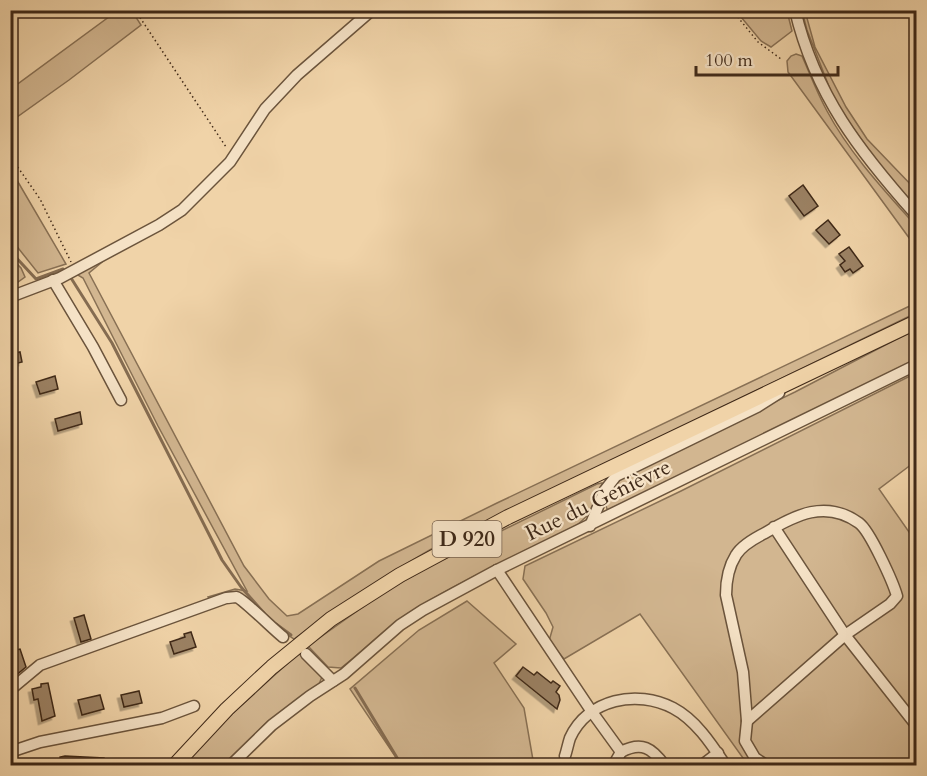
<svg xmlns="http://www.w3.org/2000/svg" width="927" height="776" font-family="Cardo,serif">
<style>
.green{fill:#d2b690;stroke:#887054;stroke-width:1.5}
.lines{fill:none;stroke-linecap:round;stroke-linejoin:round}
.stream{stroke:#856c51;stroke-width:3}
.building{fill:#9b8163;stroke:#3f2918;stroke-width:1.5;filter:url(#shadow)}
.minor-casing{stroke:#6b543c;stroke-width:13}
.major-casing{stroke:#3f2918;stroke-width:16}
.path{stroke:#3f2918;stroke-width:1.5;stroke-dasharray:1.5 3;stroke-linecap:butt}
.minor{stroke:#f5e2c6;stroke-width:10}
.major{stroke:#f0d3a8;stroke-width:14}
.labels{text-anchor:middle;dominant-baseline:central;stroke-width:4.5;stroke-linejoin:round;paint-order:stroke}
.shield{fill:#f5e2c6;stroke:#76604c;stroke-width:1.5}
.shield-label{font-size:21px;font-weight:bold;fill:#3f2918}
.street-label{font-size:22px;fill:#3f2918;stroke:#f5e2c6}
</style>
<defs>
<filter id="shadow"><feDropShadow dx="-3.5" dy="3.5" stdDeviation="0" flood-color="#0004"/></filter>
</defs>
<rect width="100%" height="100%" fill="#f0d3a8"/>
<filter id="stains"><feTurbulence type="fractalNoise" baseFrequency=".00333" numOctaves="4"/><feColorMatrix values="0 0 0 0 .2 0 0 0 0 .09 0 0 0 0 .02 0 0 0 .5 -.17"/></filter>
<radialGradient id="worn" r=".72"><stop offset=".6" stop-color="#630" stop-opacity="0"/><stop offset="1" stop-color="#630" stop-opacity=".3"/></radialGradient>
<g class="green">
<path d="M117,11h15l9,14 -72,55 -52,37 -6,1v-29z"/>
<path d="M736,11h51l5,20 -21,16 -10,-6z"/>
<path d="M802,11h3l10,36 31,60 21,32 49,51v18l-37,-43 -44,-63 -28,-72z"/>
<path d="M796,54l6,2c8,18 15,37 25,55 23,43 57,79 89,115v25l-2,-1 1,-4 -127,-174 -1,-11 4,-5z"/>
<path d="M11,170l55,94 -28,9 -27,-34z"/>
<path d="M10,257l11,11 4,9 -14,10z"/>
<path d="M107,258l-18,15 155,293 25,33 18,17 11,-2 81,-53 118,-58 419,-200v10l-472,229c-53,29 -101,62 -150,97l-24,-16 -27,-28 -5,-2 -28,7 -2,-3 27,-8 12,2 -89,-165 -75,-148 -5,-3 -6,1z"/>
<path d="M916,329v31l-304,151 -5,-2c-6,-14 5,-22 13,-32l175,-85z"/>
<path d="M916,373v88l-37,28 37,53v223h-168l-108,-151 -76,45 -15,-18 4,-14 -7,-14 -23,-34 2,-13 156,-75z"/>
<path d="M602,483v4l-14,28 -14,13c-54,27 -114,52 -165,85 -25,16 -44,37 -68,55l-13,-1 -20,-21 76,-54 50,-28 163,-80z"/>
<path d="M467,601l49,43 -22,19 30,45 9,52 -1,5h-131l-51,-76 69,-59z"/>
<path d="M299,653l23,24 -3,7 -55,41 -40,40 -42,1 42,-45z"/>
</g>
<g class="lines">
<g class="stream">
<path d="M10,251l26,28 27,-10"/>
<path d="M71,278l41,65 110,217 19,27 23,26"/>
<path d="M276,624l15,11"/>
<path d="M355,688l47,78"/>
</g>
</g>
<g class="building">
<path d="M803,185l15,21 -14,10 -15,-20z"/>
<path d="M828,220l12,15 -11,9 -13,-14z"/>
<path d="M849,247l14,19 -10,7 -3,-4 -5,3 -5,-7 5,-4 -6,-7z"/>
<path d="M20,352l2,10 -12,3v-11z"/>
<path d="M55,376l3,13 -18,5 -4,-12z"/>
<path d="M80,412l2,12 -24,7 -3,-12z"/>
<path d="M84,615l7,24 -10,3 -7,-24z"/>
<path d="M191,632l5,15 -22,7 -4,-12 15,-5 -1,-3z"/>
<path d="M20,649l6,18 -16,13v-29z"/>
<path d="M523,667l11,8 3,-3 14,11 2,-2 7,5 -4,6 3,3 1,5 -3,9 -41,-33z"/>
<path d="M48,683l7,33 -13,5 -4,-22 -4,1 -2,-11 9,-2v-3z"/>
<path d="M139,691l3,12 -18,4 -3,-12z"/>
<path d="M100,695l4,14 -22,6 -4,-15z"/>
<path d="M65,756l39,2v7h-43l-1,-8z"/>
</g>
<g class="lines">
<g class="minor-casing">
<g id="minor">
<path d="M795,10c20,85 65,142 121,205"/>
<path d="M53,280l40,67 28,53"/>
<path d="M10,297l50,-19 99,-53 23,-15 48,-48 35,-53 32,-34 75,-65"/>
<path d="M590,526l15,-36 11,-14 141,-69 22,-14"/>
<path d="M497,570l95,142 29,40 -8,14"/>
<path d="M306,654l27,27"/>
<path d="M10,690l30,-25 186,-67c4,0 7,-1 10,-1 6,1 38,33 47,40"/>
<path d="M747,721l98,-86 71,90"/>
<path d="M10,752l30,-10 122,-24 32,-12"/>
<path d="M621,752c21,-11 31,-4 44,14"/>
<path d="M565,756c2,-6 3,-12 5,-18 18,-39 67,-49 103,-30 23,12 39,37 53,58"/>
<path d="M230,766l42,-41 38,-29 34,-22 56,-49 23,-15 74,-40 419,-205"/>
<path d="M701,766l17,-13"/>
<path d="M767,766l-12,-8 -10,-17 2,-20 -4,-49 -17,-77c0,-13 3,-29 10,-40 6,-10 19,-17 29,-22 30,-18 61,-34 94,-10 11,8 34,59 38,73l-7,8 -45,31 -71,-108"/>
</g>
</g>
<g class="major-casing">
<path id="major" d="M174,766l53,-57 45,-42 59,-48 69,-44 108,-58 408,-195"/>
</g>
<g class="path">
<path d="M135,10l91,137"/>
<path d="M732,10l26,32 23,17"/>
<path d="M10,156l30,43 31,63"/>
</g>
<use href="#minor" class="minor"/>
<use href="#major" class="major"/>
</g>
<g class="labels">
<rect class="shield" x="432.5" y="521" width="69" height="36" rx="4.5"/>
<g class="shield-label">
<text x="467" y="539">D 920</text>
</g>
<g class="street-label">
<text transform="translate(598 500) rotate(-26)">Rue du Genièvre</text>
</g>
</g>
<rect width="927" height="776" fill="none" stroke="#f0d3a8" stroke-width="36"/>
<rect x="12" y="12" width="903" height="752" fill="none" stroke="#3f2918" stroke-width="3"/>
<rect x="18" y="18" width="891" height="740" fill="none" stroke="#3f2918" stroke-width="1.5"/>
<path d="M696 66v9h142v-9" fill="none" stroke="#3f2918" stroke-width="3"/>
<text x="705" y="66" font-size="18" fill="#3f2918" stroke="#f5e2c6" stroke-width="4.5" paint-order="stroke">100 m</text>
<rect width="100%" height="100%" filter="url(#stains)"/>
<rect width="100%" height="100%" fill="url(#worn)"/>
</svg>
